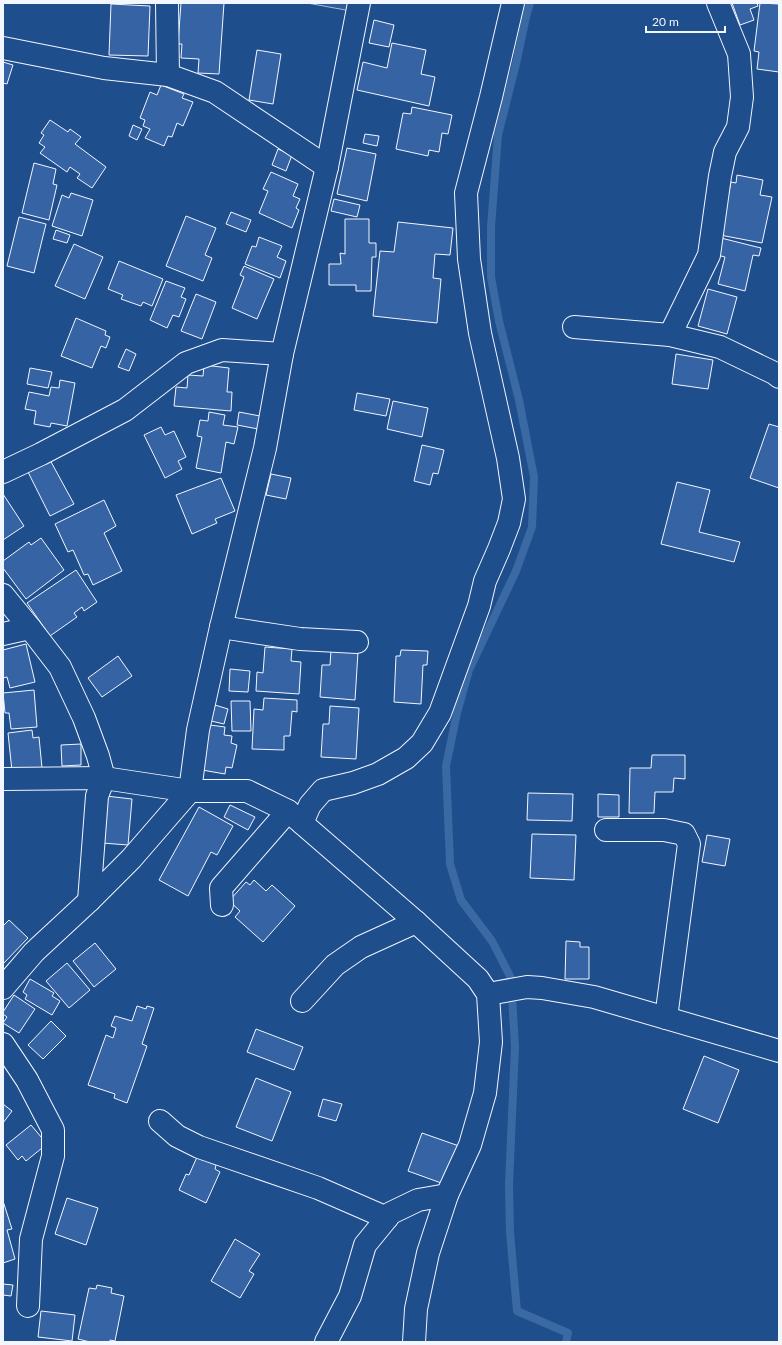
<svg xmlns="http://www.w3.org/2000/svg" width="782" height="1345" font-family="Lato,sans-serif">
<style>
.parking{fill:#305b95;stroke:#a8bbd7}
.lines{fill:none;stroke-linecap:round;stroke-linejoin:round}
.stream{stroke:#3b69a3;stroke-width:8}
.building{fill:#3563a3;stroke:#f2f6ff}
.minor-casing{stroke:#f2f6ff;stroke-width:24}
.minor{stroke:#1f4e8c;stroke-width:22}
</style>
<rect width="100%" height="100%" fill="#1f4e8c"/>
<path class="parking" d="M307,3h45l-1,8z"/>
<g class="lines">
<path class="stream" d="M530,3l-4,14 -10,47 -18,71 -7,92v50l8,44 20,79 15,77 -2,50 -16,44 -47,99 -12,43 -11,53 4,98 11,36 31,41 19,37 4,69 -6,137 1,48 7,79 51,22 -2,9"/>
</g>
<g class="building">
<path d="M181,3h43l-5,71 -21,-1 1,-14 -18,-1 1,-14h-4z"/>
<path d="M732,3h25l1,3 -8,3 4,11 -14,5z"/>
<path d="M760,3l19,1v68l-22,-3 2,-17 -5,-1z"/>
<path d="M111,4l39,2 -2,50 -39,-1z"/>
<path d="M374,20l20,5 -5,22 -20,-4z"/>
<path d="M392,43l34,7 -5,24 14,3 -6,29 -72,-16 6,-28 24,6z"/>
<path d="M257,50l24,4 -8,50 -24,-4z"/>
<path d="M3,62l10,3 -6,19 -4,-1z"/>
<path d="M161,85l23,9 -2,4 11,4 -10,24 -6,-3 -5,14 -4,-1 -4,10 -19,-8 5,-9 -7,-3 2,-6 -5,-2 10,-26 7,3z"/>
<path d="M412,107l40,8 -4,19 -6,-1 -3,19 -10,-2 -1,6 -32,-7 7,-36 8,1z"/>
<path d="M50,120l18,12 2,-3 11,8 -6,7 31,23 -14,21 -15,-10 3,-4 -10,-7 -3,5 -27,-19 5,-6 -6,-4 5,-8 -3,-2z"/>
<path d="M133,125l9,4 -5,11 -8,-4z"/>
<path d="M365,134l14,2 -2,10 -14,-3z"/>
<path d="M347,148l29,6 -9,47 -30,-7z"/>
<path d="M278,149l14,6 -6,16 -14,-6z"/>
<path d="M34,163l22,6 -3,15 4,1 -8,35 -27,-7z"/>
<path d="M271,172l27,12 -5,12 7,3 -4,9 3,2 -7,18 -33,-15 9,-22 -5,-2z"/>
<path d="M737,175l26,5 -3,15 12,2 -10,46 -42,-8 11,-53 5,1z"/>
<path d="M71,193l22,7 -11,36 -30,-10 10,-31 7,3z"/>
<path d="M334,199l26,6 -3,12 -26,-6z"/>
<path d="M231,212l20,8 -5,12 -20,-8z"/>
<path d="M186,216l30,12 -11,27 7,3 -9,23 -37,-15z"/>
<path d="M19,217l27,7 -12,49 -27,-7z"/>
<path d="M345,219h24v24h7v14h-4l-1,34h-15v-6h-27v-21h12l-1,-11 5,1z"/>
<path d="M398,222l55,6 -3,27 -15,-1 -2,24 8,1 -4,44 -64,-7 7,-65 14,1z"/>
<path d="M56,230l14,5 -3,8 -14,-4z"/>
<path d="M259,237l23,9 -5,11 9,4 -6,17 -35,-14 7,-18 4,1z"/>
<path d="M721,238l40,10 -2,8 -6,-1 -8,36 -27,-7 7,-27 -8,-2z"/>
<path d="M74,244l29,13 -18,42 -30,-13z"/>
<path d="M119,261l44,18 -11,27 -9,-4 -2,4 -20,-7 2,-4 -15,-6z"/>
<path d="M244,266l30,13 -17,40 -25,-11 12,-31 -4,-2z"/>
<path d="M166,281l19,7 -4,9 5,2 -7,18 -6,-2 -6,13 -17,-8z"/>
<path d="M708,289l29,8 -10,37 -29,-8z"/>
<path d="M196,294l20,8 -14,37 -21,-8z"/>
<path d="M76,318l30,13 -1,4 5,2 -4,11 -5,-2 -9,22 -31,-12z"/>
<path d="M126,349l10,5 -7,17 -11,-4z"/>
<path d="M676,354l37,6 -5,29 -36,-5z"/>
<path d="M204,365l25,3 -2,24h5l-1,19 -57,-5 2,-19 11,1 1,-13 15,1z"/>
<path d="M30,368l22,4 -4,16 -21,-4z"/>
<path d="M60,380l15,3 -8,43 -16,-3 -1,4 -16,-3 2,-13 -11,-2 4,-17 20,4 2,-9 8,1z"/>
<path d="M357,393l33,6 -4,17 -32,-6z"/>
<path d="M393,401l35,7 -6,29 -35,-8z"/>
<path d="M209,412l16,3 -2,10 15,2 -4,17 -8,-2 -5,31 -25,-5 6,-31 -5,-1 3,-16 8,1z"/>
<path d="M239,412l21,4 -2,13 -21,-4z"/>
<path d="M769,424l10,3v61l-29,-10z"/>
<path d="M161,427l4,8 9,-4 12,26 -8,4 4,8 -17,9 -21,-43z"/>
<path d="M422,445l22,5 -6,24 -5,-1 -3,12 -16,-4z"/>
<path d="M50,460l24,44 -24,12 -22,-44z"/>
<path d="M271,474l20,4 -5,21 -20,-4z"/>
<path d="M221,478l14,33 -20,8 2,4 -25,11 -16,-39z"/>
<path d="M677,482l33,8 -11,42 41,10 -6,20 -73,-18z"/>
<path d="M3,494l21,32 -21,14z"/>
<path d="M104,500l12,26 -12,7 18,38 -29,14 -5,-11 -4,1 -11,-25 -5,2 -13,-28z"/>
<path d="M41,538l23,32 -38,29 -23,-31v-7l26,-19 2,3z"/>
<path d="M76,570l21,32 -13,9 -2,-4 -8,6 3,4 -27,19 -23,-33z"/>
<path d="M26,644l9,38 -25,6 -3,-11 -4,1v-28z"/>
<path d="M265,647l27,2 -1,12 10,1 -2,32 -43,-3 1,-19 6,1z"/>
<path d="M331,650l27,2 -3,48 -35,-3 2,-32h8z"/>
<path d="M401,650l27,1 -1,14h-4l-2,39 -27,-2 2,-46h4z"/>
<path d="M118,656l14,20 -30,21 -14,-19z"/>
<path d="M230,669l20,2 -2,21 -19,-1z"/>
<path d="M34,690l3,37 -26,2 -2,-16h-4l-2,-20z"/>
<path d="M264,698l33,2v12l-5,-1 -2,25h-6v14l-32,-1 2,-40 9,1z"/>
<path d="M231,701h19l1,30h-19z"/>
<path d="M215,705l13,4 -4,15 -13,-3z"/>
<path d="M330,706l29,2 -3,51 -35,-2 2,-33h6z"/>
<path d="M210,725l15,2 -1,8 8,1 -1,7 6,2 -5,23 -6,-1 -1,7 -23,-4z"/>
<path d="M32,730l1,8 6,-1 3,31 -30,3 -4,-38z"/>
<path d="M81,744v21l-19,1 -1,-21z"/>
<path d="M652,755h33v24l-11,-1 -1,14h-18l-1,21h-25l1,-45h21z"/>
<path d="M528,793l45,1 -1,27 -45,-1z"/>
<path d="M598,794l21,1v22h-21z"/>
<path d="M106,796l26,3 -4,46 -26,-2z"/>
<path d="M230,805l25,12 -7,13 -24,-13z"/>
<path d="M199,807l34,19 -16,29 -6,-3 -23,44 -29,-16z"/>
<path d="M532,834l44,1 -2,45 -44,-2z"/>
<path d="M707,835l23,4 -5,27 -23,-4z"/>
<path d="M254,880l12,11 6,-6 23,21 -32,36 -28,-25 5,-6 -11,-10 17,-19 4,3z"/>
<path d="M9,920l19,18 -25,26v-38z"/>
<path d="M566,941l14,1v5h9v32h-24z"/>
<path d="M95,943l21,26 -22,18 -21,-26z"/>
<path d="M67,963l23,27 -21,18 -23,-27z"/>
<path d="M30,979l24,14 -2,3 8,5 -8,14 -27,-16 2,-4 -4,-3z"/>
<path d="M14,995l21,14 -16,24 -16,-10 4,-6 -4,-3v-2z"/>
<path d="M137,1006l9,3 1,-3 7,2 -12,36 5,2 -20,57 -13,-5 1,-4 -27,-9 18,-50 7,3 3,-10 -5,-2 4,-10 17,5z"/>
<path d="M51,1021l15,15 -23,23 -15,-14z"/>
<path d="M256,1029l47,18 -9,23 -47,-18z"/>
<path d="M704,1056l35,14 -21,53 -35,-14z"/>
<path d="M256,1078l35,14 -19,49 -36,-14z"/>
<path d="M323,1099l19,5 -6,17 -18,-5z"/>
<path d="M3,1104l9,7 -9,12z"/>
<path d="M31,1125l16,19 -21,17 -4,-5 -4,4 -12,-15z"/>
<path d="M422,1133l37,13 -15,38 -36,-13z"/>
<path d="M197,1157l19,8 -1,4 5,3 -14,31 -27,-13 7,-16 3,1z"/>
<path d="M67,1198l31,10 -12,37 -31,-11z"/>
<path d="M3,1201l9,28 -5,1 8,29 -12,4z"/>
<path d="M235,1239l25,15 -11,17 5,3 -14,24 -29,-17z"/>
<path d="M3,1284l10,1 -2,11 -8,-1z"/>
<path d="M97,1285l15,3 -1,5 13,3 -9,45 -5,-1v2h-20l-12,-3 11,-51 7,1z"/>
<path d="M41,1311l34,4 -3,26 -34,-4z"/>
</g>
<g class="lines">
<g class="minor-casing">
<g id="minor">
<path d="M167,3l1,72"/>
<path d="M3,48l101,20 64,7 47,17 112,75"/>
<path d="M574,327l96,8 50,12 54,26 5,4"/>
<path d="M670,335l39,-80 11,-79 5,-24 13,-25 4,-30 -3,-43 -21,-51"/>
<path d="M3,472l38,-18 84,-44 61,-47 36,-13 60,4"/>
<path d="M3,595l27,33 30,39 24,51 14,38 6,22 -7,18 -8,105"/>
<path d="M221,627l79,12 57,3"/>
<path d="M3,634l27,-6"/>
<path d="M3,779l101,-1 86,13h57l41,20 128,111 62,57 10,15 3,48 -6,51 -15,52 -23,50 -19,58 -12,56 -2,33"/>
<path d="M302,823l8,-18 13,-15 30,-7 25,-9 28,-16 16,-15 18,-30 39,-107 6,-25 14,-32 10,-26 5,-24 -6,-41 -28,-125 -11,-74 -3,-66 25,-96 22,-94"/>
<path d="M606,830h58l20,4 5,10 -23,174"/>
<path d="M222,905l-1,-17 67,-77"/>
<path d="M3,988l31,-36 55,-51 42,-42 59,-68 8,-61 23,-103 44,-179 17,-94 45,-187 32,-164"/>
<path d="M488,994l39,-7 15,1 52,9 185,54"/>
<path d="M302,1001l33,-36 26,-18 55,-25"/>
<path d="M3,1044l24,36 26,50v26l-22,83 -3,67"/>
<path d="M160,1121l17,15 22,11 119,41 69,30"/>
<path d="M326,1342l24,-46 15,-51 22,-27 4,-5 27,-13 29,-5"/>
</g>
</g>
<use href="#minor" class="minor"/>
</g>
<rect width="782" height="1345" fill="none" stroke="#f2f6ff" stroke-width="8"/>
<path d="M646 26v6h79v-6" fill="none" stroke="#f2f6ff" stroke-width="2"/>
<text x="652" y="26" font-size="12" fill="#f2f6ff" stroke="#1f4e8c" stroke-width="3" paint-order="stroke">20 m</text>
</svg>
